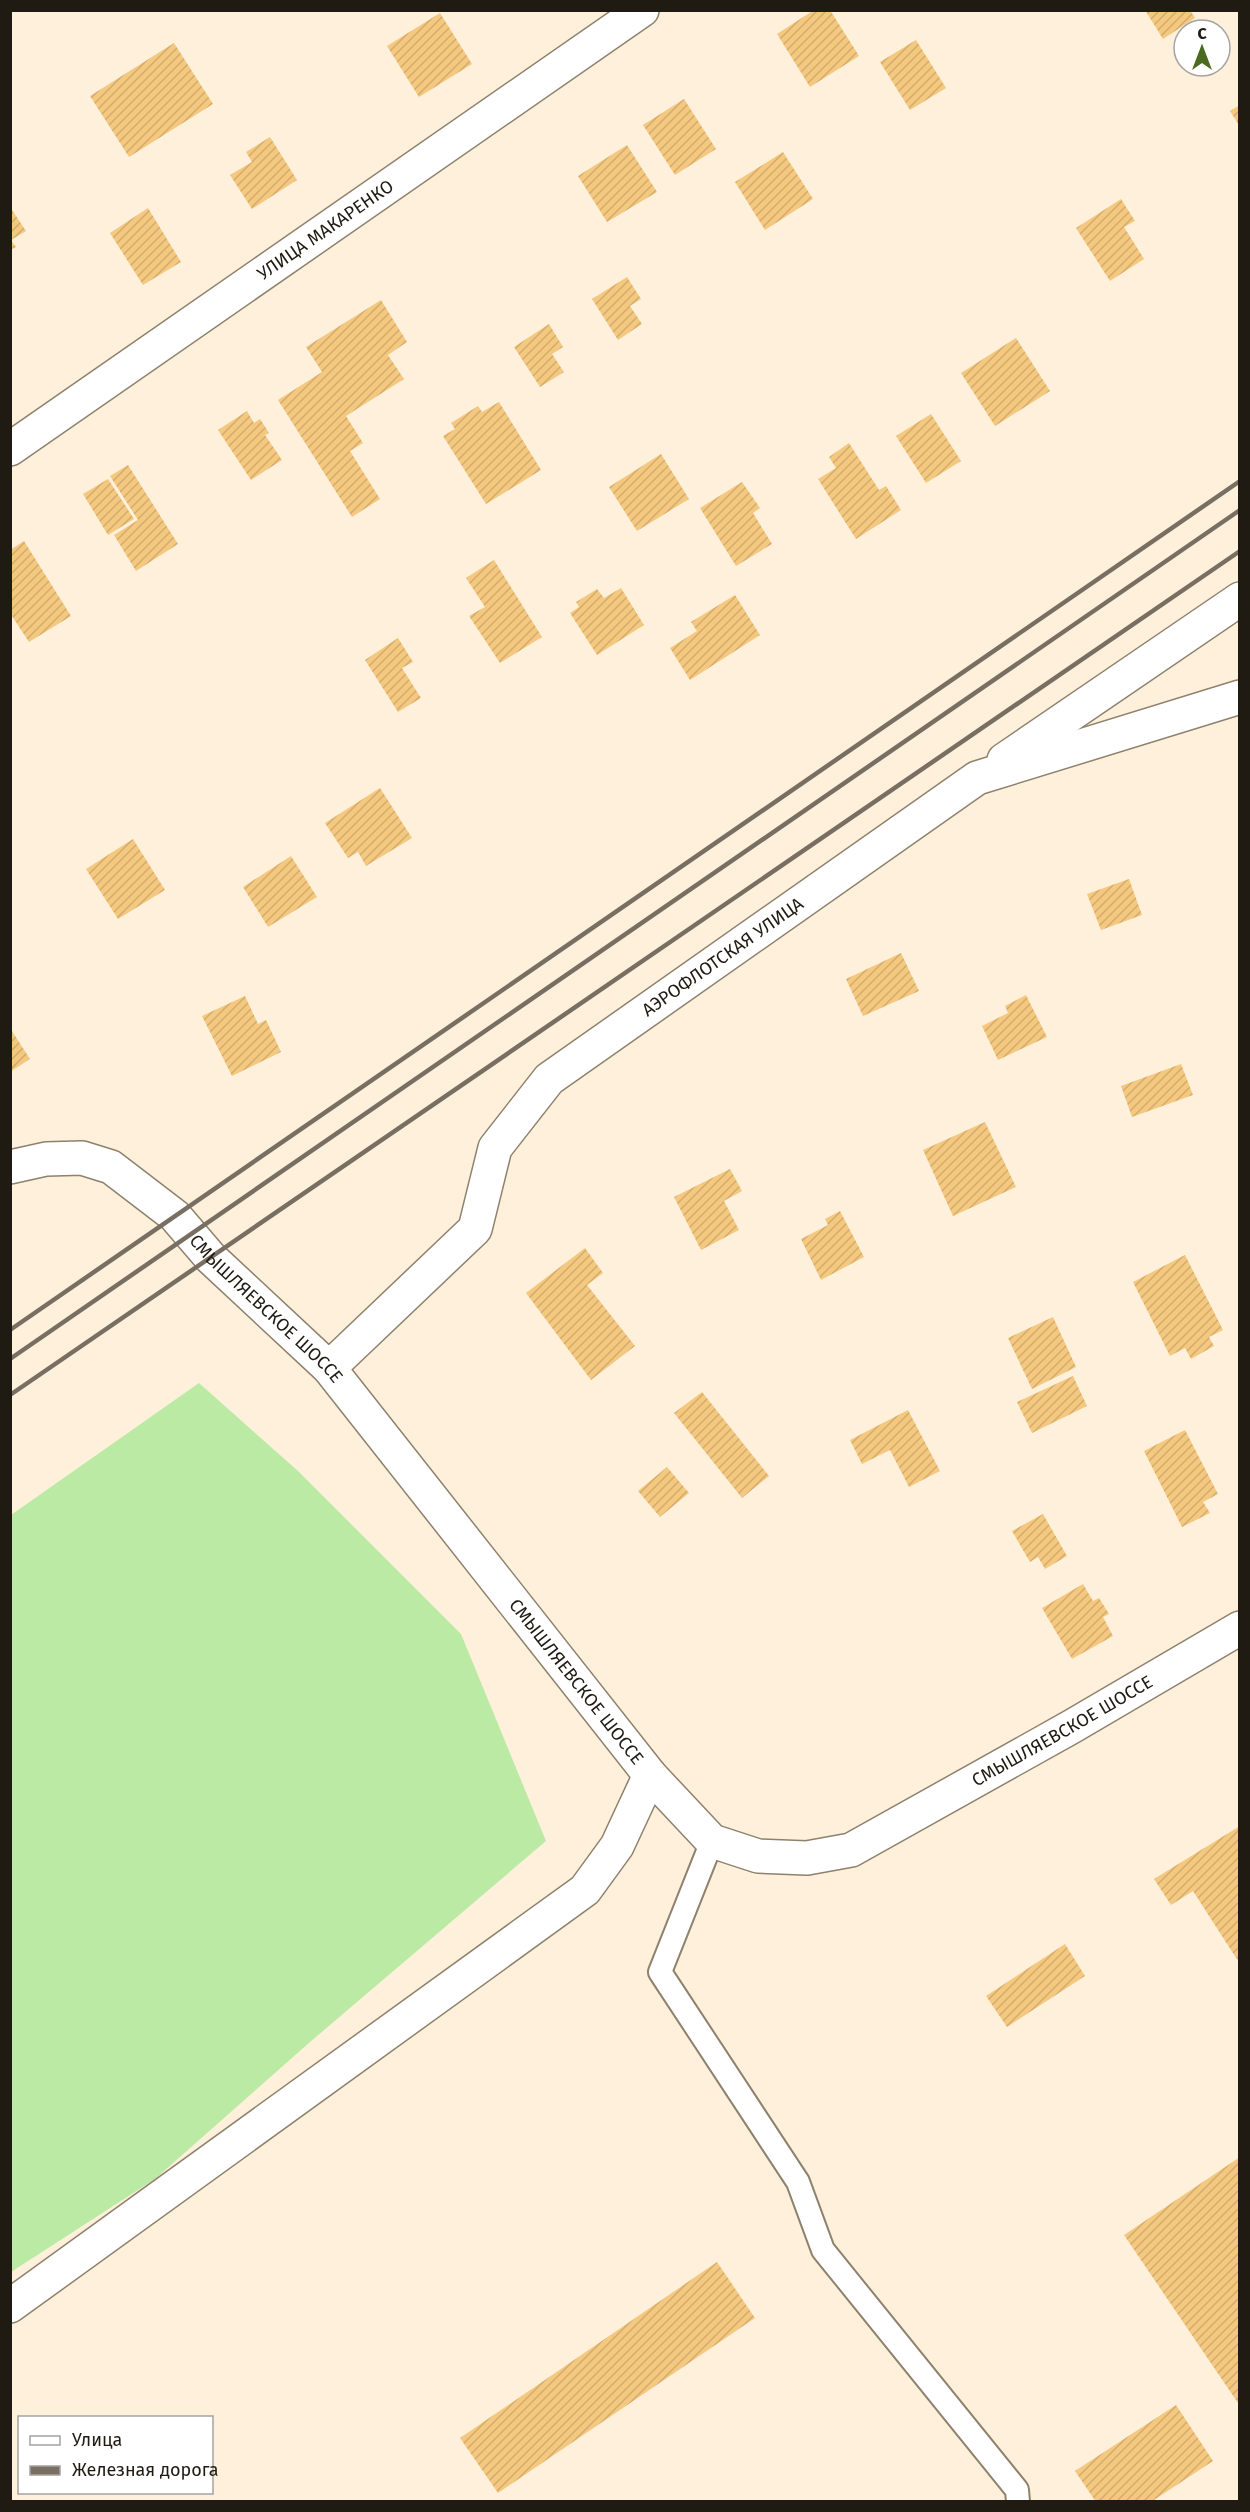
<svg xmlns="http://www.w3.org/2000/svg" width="1250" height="2512" font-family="'Fira Sans',sans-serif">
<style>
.garden{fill:#bbeaa5}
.building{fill:url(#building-hatch)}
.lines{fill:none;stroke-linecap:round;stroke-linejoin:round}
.service-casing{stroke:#8e816d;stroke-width:26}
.minor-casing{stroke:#8e816d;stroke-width:36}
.tertiary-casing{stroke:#8e816d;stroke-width:36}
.service{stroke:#fff;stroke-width:22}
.minor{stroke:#fff;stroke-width:33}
.tertiary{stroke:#fff;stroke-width:33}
.rail{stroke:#786f62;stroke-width:4.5}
.labels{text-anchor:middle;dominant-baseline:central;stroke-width:4.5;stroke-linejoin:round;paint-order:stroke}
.street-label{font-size:18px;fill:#1f1a12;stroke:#fff}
</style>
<defs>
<pattern id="building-hatch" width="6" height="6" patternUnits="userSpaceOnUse" patternTransform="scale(1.5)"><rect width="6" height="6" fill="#f5c87f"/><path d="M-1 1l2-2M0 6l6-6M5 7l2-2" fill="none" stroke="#d2ab6d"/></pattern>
</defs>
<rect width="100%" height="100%" fill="#fef0da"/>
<path class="garden" d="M199,1383l99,88 163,163 85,207 -236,201 -155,137 -144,93v-757z"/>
<g class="building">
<path d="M814,10h16l29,46 -49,31 -33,-53z"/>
<path d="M1145,10h45l5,8 -32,21z"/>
<path d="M440,13l32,51 -53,33 -32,-51z"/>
<path d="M916,40l30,48 -36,22 -30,-48z"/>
<path d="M174,43l39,61 -84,53 -39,-61z"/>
<path d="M684,99l32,50 -41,26 -32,-50z"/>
<path d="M1240,105v22l-10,-16z"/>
<path d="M270,137l27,43 -45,29 -22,-34 22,-13 -6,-10z"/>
<path d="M627,145l30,47 -50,30 -29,-46z"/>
<path d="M783,152l30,47 -48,31 -30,-48z"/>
<path d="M1121,199l14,22 -11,6 20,32 -34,22 -34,-53z"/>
<path d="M10,207l16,24 -15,9 5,7 -6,3z"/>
<path d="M148,208l33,54 -38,23 -33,-52z"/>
<path d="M627,277l14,22 -11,7 12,18 -24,16 -26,-41z"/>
<path d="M381,300l26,42 -19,13 16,24 -58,37 17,27 -13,8 30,48 -28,18 -74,-117 44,-28 -16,-25z"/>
<path d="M549,324l14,23 -11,7 12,18 -24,15 -26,-40z"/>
<path d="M1016,338l34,53 -55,35 -34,-53z"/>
<path d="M499,402l42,68 -55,34 -43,-68 12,-7 -4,-6 27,-17 4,6z"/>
<path d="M247,411l7,12 6,-4 9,14 -4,2 17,25 -31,20 -33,-50z"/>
<path d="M931,414l30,47 -35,22 -30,-47z"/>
<path d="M849,443l30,47 7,-4 15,24 -45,29 -38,-60 18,-11 -7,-11z"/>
<path d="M661,454l28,45 -52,32 -28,-44z"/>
<path d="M128,465l50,79 -42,27 -22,-36 24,-15 -28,-44z"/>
<path d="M108,479l26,40 -26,16 -25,-41z"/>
<path d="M742,482l18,26 -7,5 19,31 -36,22 -36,-58z"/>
<path d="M24,541l47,75 -42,26 -19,-29v-63z"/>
<path d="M494,560l48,77 -42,26 -31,-47 16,-9 -19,-29z"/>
<path d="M621,588l23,37 -47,30 -27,-42 9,-6 -3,-5 21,-13 7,9z"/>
<path d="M735,595l25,40 -70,45 -20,-32 27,-17 -6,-9z"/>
<path d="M398,638l15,24 -11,6 19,30 -23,14 -33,-52z"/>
<path d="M380,788l32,50 -46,28 -8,-14 -10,6 -23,-35z"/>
<path d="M133,839l32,51 -47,29 -32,-50z"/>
<path d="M291,856l26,41 -49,30 -25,-40z"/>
<path d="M1129,879l13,36 -41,15 -14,-36z"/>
<path d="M901,953l18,38 -56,25 -17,-37z"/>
<path d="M1026,995l21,42 -49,23 -16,-34 26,-13 -3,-7z"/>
<path d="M245,996l13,28 8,-4 15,32 -49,24 -30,-60z"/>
<path d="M10,1028l20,31 -20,13z"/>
<path d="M1181,1064l12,31 -61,22 -11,-31z"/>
<path d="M985,1122l31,65 -63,29 -30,-66z"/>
<path d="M730,1169l12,22 -18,10 15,29 -38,20 -27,-53z"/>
<path d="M840,1211l24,46 -43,23 -20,-41 27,-14 -3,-6z"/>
<path d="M585,1248l18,25 -16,12 48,61 -44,34 -65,-87z"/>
<path d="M1185,1255l38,75 -14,7 5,9 -23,13 -6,-11 -15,8 -37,-74z"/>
<path d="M1053,1317l23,50 -44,22 -24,-51z"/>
<path d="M1073,1376l14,30 -55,27 -15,-31z"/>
<path d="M702,1392l67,84 -27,22 -68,-85z"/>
<path d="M908,1410l32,61 -31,16 -19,-37 -28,14 -12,-24z"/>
<path d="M1185,1430l33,64 -15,8 7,11 -28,14 -38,-76z"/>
<path d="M667,1467l22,26 -29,24 -22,-26z"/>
<path d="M1043,1514l24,42 -22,13 -7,-12 -8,5 -18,-31z"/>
<path d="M1083,1584l10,17 6,-3 10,16 -6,3 10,19 -41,23 -30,-51z"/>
<path d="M1240,1826v138l-47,-73 -22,14 -17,-26z"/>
<path d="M1065,1944l20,32 -78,51 -21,-31z"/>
<path d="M1240,2157v249l-116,-171z"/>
<path d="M717,2262l38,56 -257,175 -38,-55z"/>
<path d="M1176,2405l37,56 -62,41h-55l-21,-31z"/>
</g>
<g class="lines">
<g class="service-casing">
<path id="service" d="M712,1841l-52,131 138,210 25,68 194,240 1,12"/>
</g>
<g class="minor-casing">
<g id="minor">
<path id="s1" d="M10,449l632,-439"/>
<path d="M1004,760l236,-161"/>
<path id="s2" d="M329,1368l146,-139 20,-81 54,-69 428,-301 263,-81"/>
<path d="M10,2306l575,-416 32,-44 33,-71"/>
</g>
</g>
<g class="tertiary-casing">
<g id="tertiary">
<path id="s3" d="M10,1167l36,-8 36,-1 29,9 64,49 36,42 118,110 321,407 62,66 46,15 49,2 44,-8 220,-123 169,-99"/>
</g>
</g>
<use href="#service" class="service"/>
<use href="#minor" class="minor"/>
<use href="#tertiary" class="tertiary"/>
<g class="rail">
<path d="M10,1330l1230,-849"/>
<path d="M10,1359l1230,-849"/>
<path d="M10,1395l1230,-844"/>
</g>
</g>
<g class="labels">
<g class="street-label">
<text stroke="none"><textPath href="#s1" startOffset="384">УЛИЦА МАКАРЕНКО</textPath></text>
<text stroke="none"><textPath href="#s2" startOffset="585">АЭРОФЛОТСКАЯ УЛИЦА</textPath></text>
<text stroke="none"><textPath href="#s3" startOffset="314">СМЫШЛЯЕВСКОЕ ШОССЕ</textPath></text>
<text stroke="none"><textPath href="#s3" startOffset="800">СМЫШЛЯЕВСКОЕ ШОССЕ</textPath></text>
<text stroke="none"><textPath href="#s3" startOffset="1394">СМЫШЛЯЕВСКОЕ ШОССЕ</textPath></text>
</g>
</g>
<rect width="1250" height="2512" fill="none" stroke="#1f1a12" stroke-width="24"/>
<rect x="18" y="2416" width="195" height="78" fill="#ffffff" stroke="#a5a3a0" stroke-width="1.5"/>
<rect x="30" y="2436" width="30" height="9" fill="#ffffff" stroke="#a5a3a0" stroke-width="1.5"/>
<text x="72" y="2446" font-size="18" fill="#1f1a12">Улица</text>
<rect x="30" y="2466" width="30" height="9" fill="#786f62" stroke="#a5a3a0" stroke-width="1.5"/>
<text x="72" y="2476" font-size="18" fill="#1f1a12">Железная дорога</text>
<g transform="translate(1202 48)"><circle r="28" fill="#ffffff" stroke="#a5a3a0" stroke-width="1.5"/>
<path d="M0-4.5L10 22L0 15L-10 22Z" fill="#4a6a20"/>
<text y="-9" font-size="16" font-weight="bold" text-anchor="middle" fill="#1f1a12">С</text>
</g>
</svg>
